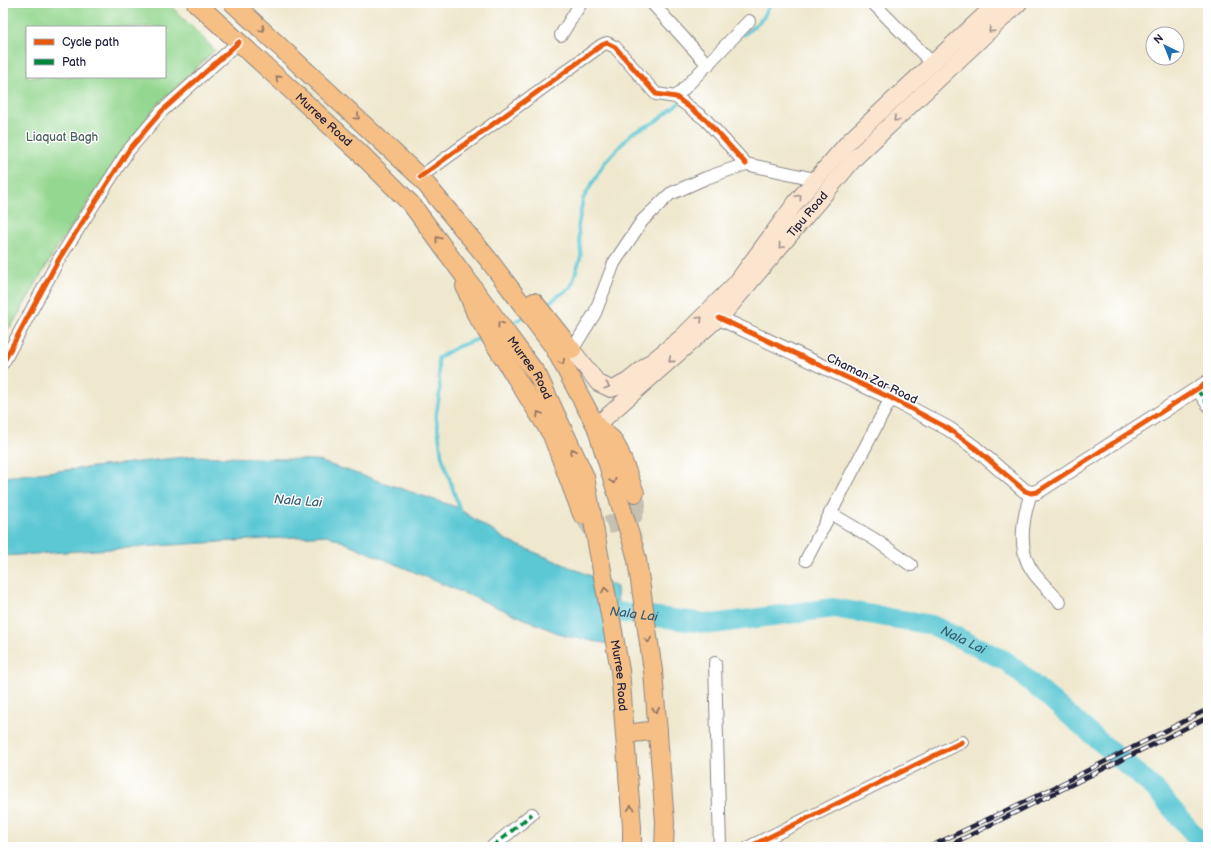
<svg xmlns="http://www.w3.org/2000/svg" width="1211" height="850" font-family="'Balsamiq Sans',sans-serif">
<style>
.green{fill:#94d790;stroke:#5b7c66;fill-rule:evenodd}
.water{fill:#5cc8d4;stroke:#3f7588}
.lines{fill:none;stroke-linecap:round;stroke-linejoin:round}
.stream{stroke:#5cc8d4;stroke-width:3.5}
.river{stroke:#5cc8d4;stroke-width:20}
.primary-tunnel{stroke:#c6c0b1;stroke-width:18;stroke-dasharray:18 9;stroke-linecap:butt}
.minor-casing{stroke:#888585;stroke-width:14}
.tertiary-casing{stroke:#888585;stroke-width:16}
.secondary-casing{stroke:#888585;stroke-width:18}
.primary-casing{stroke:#888585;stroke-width:20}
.minor{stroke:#fff;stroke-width:12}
.tertiary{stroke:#fff;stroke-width:14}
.secondary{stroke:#fbe5cf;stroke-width:16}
.primary{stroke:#f5bf86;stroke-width:18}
.rail-casing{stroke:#22223b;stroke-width:4.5}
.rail{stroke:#fff;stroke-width:3;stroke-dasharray:9;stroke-linecap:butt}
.quiet{stroke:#00873e;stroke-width:4;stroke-dasharray:8 4;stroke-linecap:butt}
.cycleway-casing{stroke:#fff;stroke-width:8}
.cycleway{stroke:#e8590c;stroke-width:5}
.oneway{stroke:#8c7060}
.oneway2{stroke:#998d8c}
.labels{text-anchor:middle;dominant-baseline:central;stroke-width:3;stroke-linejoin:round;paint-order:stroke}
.street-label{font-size:12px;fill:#22223b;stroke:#fff}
.park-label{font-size:12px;fill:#4a6159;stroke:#fff}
.water-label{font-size:13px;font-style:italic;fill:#365c71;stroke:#fff}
</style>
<rect width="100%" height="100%" fill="#fff"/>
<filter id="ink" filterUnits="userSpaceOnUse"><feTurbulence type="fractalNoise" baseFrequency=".025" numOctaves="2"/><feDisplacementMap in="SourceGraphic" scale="8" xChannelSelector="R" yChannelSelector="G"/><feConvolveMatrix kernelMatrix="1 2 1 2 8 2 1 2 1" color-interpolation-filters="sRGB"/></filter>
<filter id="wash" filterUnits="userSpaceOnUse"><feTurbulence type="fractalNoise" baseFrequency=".012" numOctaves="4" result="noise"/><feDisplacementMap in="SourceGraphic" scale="16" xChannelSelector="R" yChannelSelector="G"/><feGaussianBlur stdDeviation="0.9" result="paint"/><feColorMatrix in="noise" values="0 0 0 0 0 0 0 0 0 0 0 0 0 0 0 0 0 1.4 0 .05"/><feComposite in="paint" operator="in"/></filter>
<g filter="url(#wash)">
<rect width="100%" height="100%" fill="#efe8cf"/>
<path class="green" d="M3,3h165l47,47 -61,58 -95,136 -47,81 -9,9zM27,27h138v50h-138z"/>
<path class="water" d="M193,456l123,4 140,47 52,34 109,46 3,59 -55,-10 -238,-101 -324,21v-79z"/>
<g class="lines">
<g class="stream">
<path d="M744,35l19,-17 8,-15"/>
<path d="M543,307l28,-20 10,-31 -3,-29 5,-28 22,-37 27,-29 23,-11 33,-26 7,-11"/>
<path d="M508,325l17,-9"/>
<path d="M461,513l-19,-56 -6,-41 4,-25 -2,-33 21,-12 25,-9"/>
</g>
<path class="river" id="s1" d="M592,609l121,15 120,-16 99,17 74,36 149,128 50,58"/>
</g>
</g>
<g filter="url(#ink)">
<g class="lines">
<path class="primary-tunnel" d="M585,519l6,9h10l33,-13 3,-10 -2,-12"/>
<g class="minor-casing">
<g id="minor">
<path d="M652,3l56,62"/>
<path d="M873,3l59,60"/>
<path d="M561,35l20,-32"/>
<path d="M676,97l73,-76"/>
<path d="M420,177l182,-132 5,-2 8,4 41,47 20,3 30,23 40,44"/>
<path d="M572,350l23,-37 19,-50 28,-42 28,-27 36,-16 40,-14 69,15"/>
<path d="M3,363l56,-104 69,-108 34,-40 77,-69"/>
<path d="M1197,389l11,16"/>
<path d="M1031,493c-8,24 -15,56 2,79 7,10 18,20 27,30"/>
<path d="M830,513l44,26 37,26"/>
<path d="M806,560l85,-162"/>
<path d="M715,663l5,184"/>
<path d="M492,847l40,-33"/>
<path d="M749,847l213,-105"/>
</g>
</g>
<g class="tertiary-casing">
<path id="tertiary" d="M719,318l172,80 58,31 26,19 50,43 6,2 6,-1 171,-110"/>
</g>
<g class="secondary-casing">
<g id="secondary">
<path d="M572,350l26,33 13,6 6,-2 11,-6 54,-44 54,-54 60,-81 54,-62 147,-137"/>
<path id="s2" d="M596,426l129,-114 130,-154 164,-155"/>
</g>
</g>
<g class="primary-casing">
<g id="primary">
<path id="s3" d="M196,3l163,149 53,53 126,171 47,101 35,193 12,157v20"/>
<path d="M233,3l187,174 68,82 66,88 42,79 38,122 3,12 16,111 12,151 -1,25"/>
<path d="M465,286l11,28 76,121 30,79"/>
<path d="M534,302l38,48"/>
<path d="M597,427l15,12 7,12 16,42"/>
<path d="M625,734l33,-4"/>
</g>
</g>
<use href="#minor" class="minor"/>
<use href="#tertiary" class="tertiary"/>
<use href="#secondary" class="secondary"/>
<use href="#primary" class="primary"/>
<g class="rail-casing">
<g id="rail">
<path d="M929,847l124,-59 155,-79"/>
<path d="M946,847l262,-130"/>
</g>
</g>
<use href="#rail" class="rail"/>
<g class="quiet">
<path d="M1197,389l11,16"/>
<path d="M492,847l40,-33"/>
</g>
<g class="cycleway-casing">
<g id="cycleway">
<path d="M420,177l182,-132 5,-2 8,4 41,47 20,3 30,23 40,44"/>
<path d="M719,318l172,80 58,31 26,19 50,43 6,2 6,-1 171,-110"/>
<path d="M3,363l56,-104 69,-108 34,-40 77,-69"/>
<path d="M749,847l213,-105"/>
</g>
</g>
<use href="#cycleway" class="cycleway"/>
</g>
<defs><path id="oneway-chevron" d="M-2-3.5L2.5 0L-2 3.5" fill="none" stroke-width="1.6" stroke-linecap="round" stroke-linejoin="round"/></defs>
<g class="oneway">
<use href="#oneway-chevron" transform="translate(262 29) rotate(43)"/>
<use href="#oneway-chevron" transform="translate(278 78) rotate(-138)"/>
<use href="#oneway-chevron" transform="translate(357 117) rotate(43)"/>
<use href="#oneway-chevron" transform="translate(438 239) rotate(-127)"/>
<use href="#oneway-chevron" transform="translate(500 324) rotate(-126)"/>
<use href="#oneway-chevron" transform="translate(562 362) rotate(60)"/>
<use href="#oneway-chevron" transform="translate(539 414) rotate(-122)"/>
<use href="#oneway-chevron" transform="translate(573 451) rotate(-115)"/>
<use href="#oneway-chevron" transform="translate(613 481) rotate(73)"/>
<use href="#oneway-chevron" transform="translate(605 590) rotate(-101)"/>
<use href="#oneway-chevron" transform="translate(648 640) rotate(82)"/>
<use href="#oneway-chevron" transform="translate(656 710) rotate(85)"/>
<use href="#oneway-chevron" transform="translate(631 808) rotate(-95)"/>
</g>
<g class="oneway2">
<use href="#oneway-chevron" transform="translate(991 30) rotate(137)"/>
<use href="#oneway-chevron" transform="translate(896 119) rotate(137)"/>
<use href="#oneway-chevron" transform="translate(799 197) rotate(-49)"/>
<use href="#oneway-chevron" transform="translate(781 246) rotate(130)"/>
<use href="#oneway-chevron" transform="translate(700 319) rotate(-45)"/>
<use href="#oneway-chevron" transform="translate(671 360) rotate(140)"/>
<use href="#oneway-chevron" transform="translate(607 386) rotate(17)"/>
</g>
</g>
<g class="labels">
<g class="street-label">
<text stroke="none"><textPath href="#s3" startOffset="173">Murree Road</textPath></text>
<text stroke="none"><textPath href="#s2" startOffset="300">Tipu Road</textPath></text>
<text stroke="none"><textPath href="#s3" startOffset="497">Murree Road</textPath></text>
<text transform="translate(872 379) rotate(26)">Chaman Zar Road</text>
<text stroke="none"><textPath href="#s3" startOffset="821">Murree Road</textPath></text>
</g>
<g class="park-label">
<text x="62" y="137">Liaquat Bagh</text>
</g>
<g class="water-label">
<text transform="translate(298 501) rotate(4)">Nala Lai</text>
<text stroke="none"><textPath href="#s1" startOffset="42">Nala Lai</textPath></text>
<text stroke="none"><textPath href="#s1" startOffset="378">Nala Lai</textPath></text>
</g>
</g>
<rect width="1211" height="850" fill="none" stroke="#fff" stroke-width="16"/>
<rect x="26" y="26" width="140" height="52" fill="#ffffff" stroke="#a7a7b1"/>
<rect x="34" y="39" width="20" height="6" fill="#e8590c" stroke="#a7a7b1"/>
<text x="62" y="46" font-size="12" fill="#22223b">Cycle path</text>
<rect x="34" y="59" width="20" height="6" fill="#00873e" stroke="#a7a7b1"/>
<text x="62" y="66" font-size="12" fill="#22223b">Path</text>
<g transform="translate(1165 46) rotate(317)"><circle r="19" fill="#ffffff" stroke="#a7a7b1"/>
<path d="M0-3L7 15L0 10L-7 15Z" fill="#1f6fb2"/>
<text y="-6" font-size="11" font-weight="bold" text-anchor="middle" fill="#22223b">N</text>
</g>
</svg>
